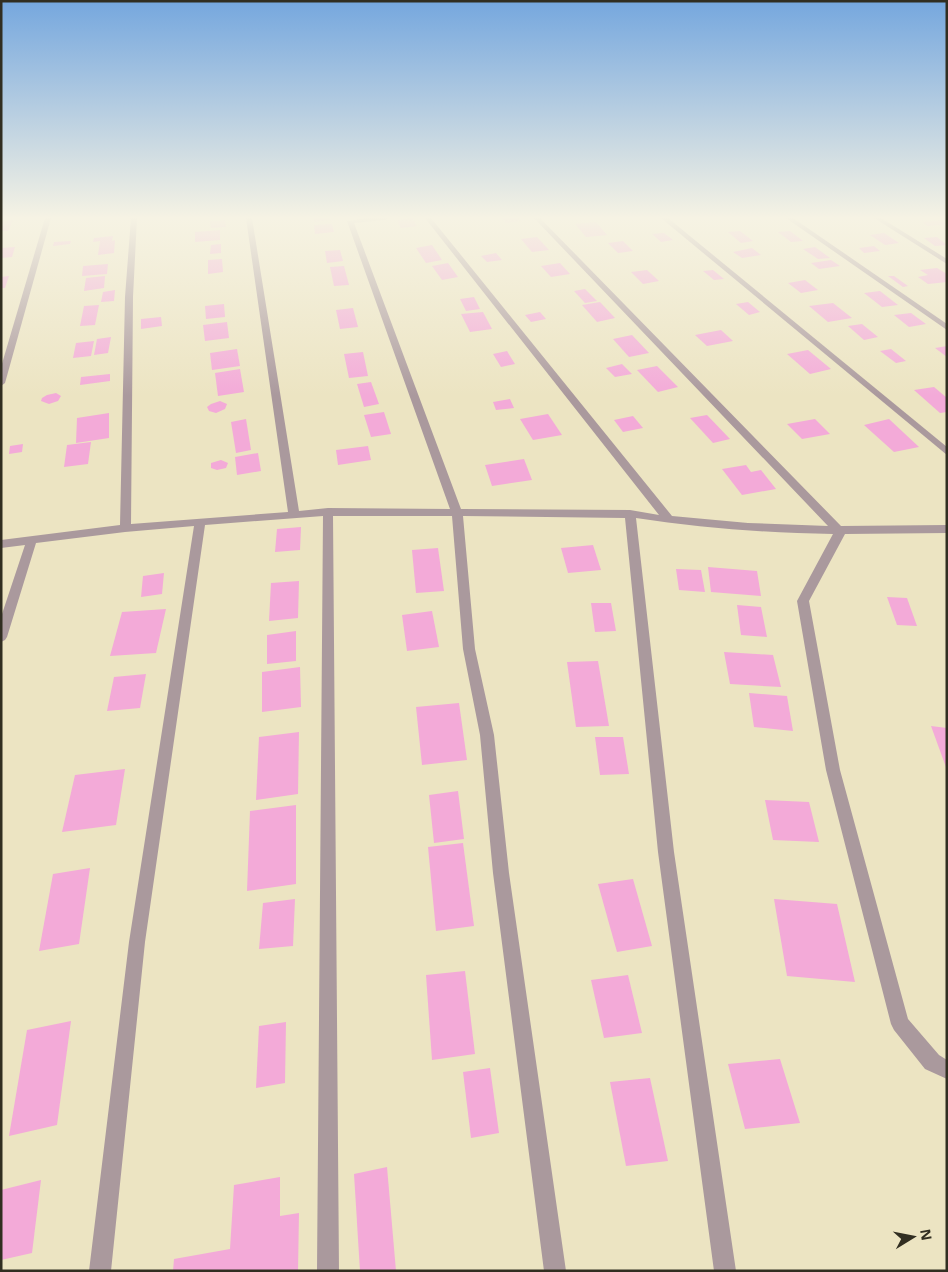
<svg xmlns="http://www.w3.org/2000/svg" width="948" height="1272" font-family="'Open Sans',sans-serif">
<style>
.building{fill:#f3aad8}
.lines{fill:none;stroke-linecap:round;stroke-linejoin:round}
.minor{fill:#aa999d;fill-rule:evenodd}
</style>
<rect width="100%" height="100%" fill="#ece4c2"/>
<g class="building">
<path d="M314,218h16v2l-16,2z"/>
<path d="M412,218l5,8 -16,2 -4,-8z"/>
<path d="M502,218h15l4,3 -15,2z"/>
<path d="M13,220l-5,11h-7v-10z"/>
<path d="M225,220l1,7 -15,1 -1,-7z"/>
<path d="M939,220l7,4 -18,2 -6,-4z"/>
<path d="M596,222l11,13 -21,2 -11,-13z"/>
<path d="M332,224l2,8 -19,2 -1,-9z"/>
<path d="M220,230v10l-25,2v-10z"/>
<path d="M740,231l13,10 -12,2 -13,-11z"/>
<path d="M790,231l13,10 -12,1 -13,-10z"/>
<path d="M664,233l9,7 -12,2 -9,-8z"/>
<path d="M884,233l15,10 -14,2 -15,-10z"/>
<path d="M113,236l-1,5 3,-1 -1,13 -16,2 2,-14 -7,1 1,-4z"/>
<path d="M537,237l12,13 -17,2 -11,-13z"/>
<path d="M937,237l10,8 -12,1 -11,-8z"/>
<path d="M71,241l-1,3 -17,2 1,-4z"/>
<path d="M623,241l10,10 -15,2 -10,-10z"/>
<path d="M221,244v9l-11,1 1,-9z"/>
<path d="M432,245l10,15 -16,3 -10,-15z"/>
<path d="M874,246l6,5 -16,2 -5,-5z"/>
<path d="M15,247l-3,10 -11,1v-10z"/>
<path d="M815,247l15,11 -12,1 -15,-10z"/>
<path d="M752,248l9,7 -19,3 -9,-6z"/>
<path d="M340,250l3,11 -16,2 -2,-12z"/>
<path d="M496,253l6,7 -15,2 -6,-6z"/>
<path d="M222,259l1,13 -15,2v-14z"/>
<path d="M831,260l9,6 -21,3 -8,-6z"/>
<path d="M448,263l10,14 -16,3 -10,-14z"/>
<path d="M560,263l10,11 -19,3 -10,-11z"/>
<path d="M108,264l-1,10 -25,2 1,-10z"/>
<path d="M344,266l5,19 -15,1 -4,-19z"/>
<path d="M937,268l10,6v8l-19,2 -10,-7 10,-2 -8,-5z"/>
<path d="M647,270l12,11 -16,3 -12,-12z"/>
<path d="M713,270l11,9 -10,1 -11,-9z"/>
<path d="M9,276l-4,12h-4v-11z"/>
<path d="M105,276l-1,12 -20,3 2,-13z"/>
<path d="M888,276h6l14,10 -5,1z"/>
<path d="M805,280l13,10 -17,3 -13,-10z"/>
<path d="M585,289l12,12 -12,2 -11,-12z"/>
<path d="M115,290l-1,11 -13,1 2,-10z"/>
<path d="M880,291l18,14 -16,2 -18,-14z"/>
<path d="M474,297l6,12 -14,2 -6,-12z"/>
<path d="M600,302l15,16 -18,4 -15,-17z"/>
<path d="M748,302l12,10 -11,3 -13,-11z"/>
<path d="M833,303l19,15 -24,4 -19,-16z"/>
<path d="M224,304l1,13 -19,2 -1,-13z"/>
<path d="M99,305l-4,20 -15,1 4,-20z"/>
<path d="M353,308l5,19 -18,2 -4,-19z"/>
<path d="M483,312l9,17 -22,3 -9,-18z"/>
<path d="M540,312l6,7 -15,3 -6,-7z"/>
<path d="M911,313l15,11 -17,3 -15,-12z"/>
<path d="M161,317l1,9 -21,3v-10z"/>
<path d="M227,322l2,16 -24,3 -2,-16z"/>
<path d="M862,324l16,13 -14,3 -16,-14z"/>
<path d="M721,330l12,11 -26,5 -12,-11z"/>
<path d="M632,335l17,18 -20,4 -16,-18z"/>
<path d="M111,337l-3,16 -14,2 3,-16z"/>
<path d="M94,341l-3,15 -18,2 3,-15z"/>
<path d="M947,346v11l-12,-9z"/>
<path d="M237,349l3,17 -28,4 -2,-17z"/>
<path d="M891,349l15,12 -10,2 -16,-12z"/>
<path d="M808,350l23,19 -21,5 -23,-20z"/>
<path d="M507,351l8,13 -14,3 -8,-13z"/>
<path d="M363,352l5,24 -19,2 -5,-24z"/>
<path d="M622,364l10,10 -17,3 -9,-9z"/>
<path d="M657,366l21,21 -20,5 -21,-22z"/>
<path d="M240,369l4,23 -26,4 -3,-23z"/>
<path d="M110,374v7l-30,4 1,-8z"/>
<path d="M371,382l8,22 -15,3 -7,-23z"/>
<path d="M934,387l13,11v14l-7,1 -26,-23z"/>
<path d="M56,393l5,3 -3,5 -9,3 -8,-3 1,-3 5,-3z"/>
<path d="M510,399l4,9 -18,2 -3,-8z"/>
<path d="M220,401l7,3 -2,5 -9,4 -7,-2 -2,-4 4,-3z"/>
<path d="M384,412l7,22 -20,3 -7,-22z"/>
<path d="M109,413v25l-33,5 1,-25z"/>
<path d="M548,414l14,21 -29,5 -13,-21z"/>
<path d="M707,415l23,24 -17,4 -23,-25z"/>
<path d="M633,416l10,12 -20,4 -9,-12z"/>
<path d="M246,419l5,31 -15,3 -5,-31z"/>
<path d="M815,419l15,15 -28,5 -15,-15z"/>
<path d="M889,419l30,28 -25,5 -30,-27z"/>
<path d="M91,442l-3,22 -24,3 3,-22z"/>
<path d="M23,444l-1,8 -13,2 1,-8z"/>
<path d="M368,446l3,14 -33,5 -2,-15z"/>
<path d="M258,453l3,18 -24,4 -2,-18z"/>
<path d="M524,459l8,21 -40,6 -7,-21z"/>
<path d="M221,460l7,3 -2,5 -9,2 -6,-2v-5z"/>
<path d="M746,465l5,7 10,-2 15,19 -34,6 -20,-26z"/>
<path d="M301,527l-1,23 -25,2 2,-23z"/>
<path d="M593,545l8,25 -33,3 -7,-25z"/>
<path d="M438,548l6,43 -28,2 -4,-43z"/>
<path d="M708,567l49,4 4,25 -50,-4z"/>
<path d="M676,569l25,1 4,22 -26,-2z"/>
<path d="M164,573l-2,21 -21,3 2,-21z"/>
<path d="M299,581l-1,37 -29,3 2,-38z"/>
<path d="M887,597l20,1 10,28 -20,-1z"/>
<path d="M591,603h20l5,28 -21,1z"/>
<path d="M737,605l24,2 6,30 -26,-2z"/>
<path d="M166,609l-10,44 -46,3 12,-44z"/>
<path d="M432,611l7,36 -32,4 -5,-36z"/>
<path d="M296,631v30l-29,3v-29z"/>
<path d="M724,652l49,3 8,32 -51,-3z"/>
<path d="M598,661l11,65 -33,1 -9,-65z"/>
<path d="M300,667l1,40 -39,5v-40z"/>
<path d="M146,674l-6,34 -33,3 7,-34z"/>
<path d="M749,693l38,3 6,35 -39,-4z"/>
<path d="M459,703l8,57 -45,5 -6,-58z"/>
<path d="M931,726l16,2v42z"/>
<path d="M299,732l-1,62 -42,6 3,-63z"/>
<path d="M595,737h28l6,37 -29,1z"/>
<path d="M125,769l-9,56 -54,7 13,-57z"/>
<path d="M458,791l6,48 -30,4 -5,-48z"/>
<path d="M765,800l44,2 10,40 -46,-2z"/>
<path d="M296,805v79l-49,7 3,-80z"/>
<path d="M463,843l11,83 -38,5 -8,-84z"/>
<path d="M90,868l-11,76 -40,7 14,-77z"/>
<path d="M633,879l19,67 -35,6 -19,-68z"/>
<path d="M295,899l-2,47 -34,3 4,-46z"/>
<path d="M774,899l63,5 18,78 -68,-6z"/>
<path d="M465,971l10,83 -43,6 -6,-85z"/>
<path d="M628,975l14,58 -38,5 -13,-58z"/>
<path d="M71,1021l-14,104 -48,11 18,-106z"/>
<path d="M286,1022l-1,61 -29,5 3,-62z"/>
<path d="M780,1059l20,64 -55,6 -17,-65z"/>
<path d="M490,1068l9,65 -28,5 -8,-66z"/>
<path d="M650,1078l18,83 -42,5 -16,-84z"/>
<path d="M387,1167l9,104h-36l-6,-97z"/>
<path d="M280,1177v39l19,-3 -1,58h-125l1,-12 56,-10 4,-64z"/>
<path d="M41,1180l-9,73 -31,7v-70z"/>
</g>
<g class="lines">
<g class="minor">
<path d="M45,218h6l-46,165 -4,3v-19z"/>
<path d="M131,218h6l-4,79 -2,227 157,-12 -42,-294h6l47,293 29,-3 122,1 -103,-288 20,-3h21l-3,2 -31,3 107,286 169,1 29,5 -234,-297h6l241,298 76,7 80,3 -294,-308h6l301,308 106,-1v8l-102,1 -36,67 31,169 68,249 31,36 8,5v19l-22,-10 -31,-39 -3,-6 -65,-254 -29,-169 36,-67c-66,-1 -132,-6 -197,-16l38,334 62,419h-22l-56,-419 -33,-334 -162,-2 12,133 19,86 15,138 57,398h-22l-51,-398 -13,-138 -17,-86 -11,-133h-119l6,755h-22l6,-755 -118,9 -60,417 -34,329h-22l40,-329 65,-416 -69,6 -89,11 -29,94 -2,3 -4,2v-25l24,-72 -24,3v-8l119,-15 5,-228z"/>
<path d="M661,218h7l279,229v8z"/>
<path d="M786,218h7l154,106v6z"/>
<path d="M874,218h7l66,41v5z"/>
</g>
</g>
<linearGradient id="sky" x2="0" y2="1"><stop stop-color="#75a7de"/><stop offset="0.55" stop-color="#f6f3e4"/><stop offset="1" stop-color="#f6f3e4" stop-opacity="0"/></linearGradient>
<rect width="948" height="396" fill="url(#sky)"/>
<rect width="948" height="1272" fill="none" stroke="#312e21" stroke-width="5"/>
<g transform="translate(913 1237) rotate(80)" stroke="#ece4c2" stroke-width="4" paint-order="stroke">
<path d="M0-4L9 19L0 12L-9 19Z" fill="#312e21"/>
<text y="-8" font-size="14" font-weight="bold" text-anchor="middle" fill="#312e21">N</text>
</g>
</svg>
